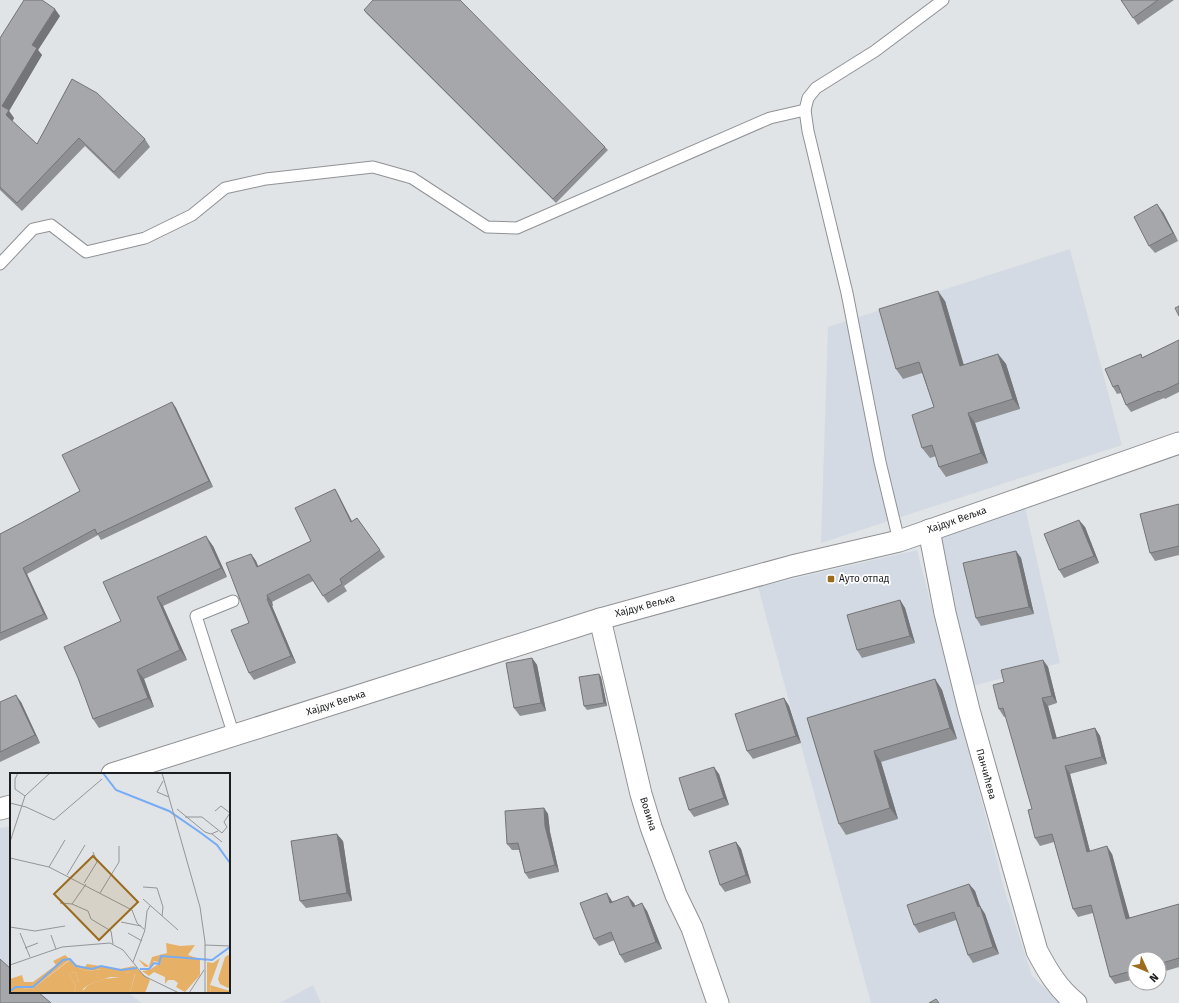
<svg xmlns="http://www.w3.org/2000/svg" width="1179" height="1003" font-family="'Fira Sans',sans-serif">
<style>
.built{fill:#d3dae3}
.lines{fill:none;stroke-linecap:round;stroke-linejoin:round}
.lane-casing{stroke:#909295;stroke-width:13}
.street-casing{stroke:#909295;stroke-width:23}
.lane{stroke:#fff;stroke-width:11}
.street{stroke:#fff;stroke-width:21}
.wall{fill:#8e9093}
.shaded-wall{fill:#747578}
.building{fill:#a5a7ab;stroke:#747578}
.poi-dot{fill:#9b6c1e;stroke:#fff;stroke-width:1.5}
.labels{text-anchor:middle;dominant-baseline:central;stroke-width:3.5;stroke-linejoin:round;paint-order:stroke}
.street-label{font-size:10px;fill:#1d1e1f;stroke:#fff}
.poi-label{font-size:10px;fill:#1d1e1f;stroke:#fff;text-anchor:start}
.inset-river{fill:none;stroke:#77acf4;stroke-width:2}
.inset-road{fill:none;stroke:#939597;stroke-width:1}
.view{fill:#9b6c1e;fill-opacity:0.15;stroke:#9b6c1e;stroke-width:2}
.inset-edge{fill:none;stroke:#1d1e1f;stroke-width:2}
</style>
<rect width="100%" height="100%" fill="#e1e4e7"/>
<g class="built">
<path d="M1070,249l52,196 -301,98 7,-216z"/>
<path d="M1025,507l35,156 -91,24 -30,-151z"/>
<path d="M917,550l88,342 27,84 29,27h-190l-113,-416z"/>
<path d="M11,826v166h116l15,11h-142v-175z"/>
<path d="M313,985l8,18h-41z"/>
</g>
<g class="lines">
<g class="lane-casing">
<g id="lane">
<path d="M0,264l33,-35 18,-4 35,27 59,-14 47,-23 33,-27 41,-9 107,-12 39,11 75,49 30,1 253,-110 35,-8"/>
<path d="M899,541l-19,-79 -33,-169 -39,-162 -3,-21 3,-12 8,-10 59,-37 68,-51"/>
<path d="M233,601l-37,15 38,120"/>
</g>
</g>
<g class="street-casing">
<g id="street">
<path d="M929,530l16,83 24,97 68,241c10,19 21,38 39,52"/>
<path d="M600,619l41,175 10,33 25,68 16,33 26,75"/>
<path d="M112,774l488,-155 192,-53 107,-25 280,-98"/>
<path d="M0,809l11,-3"/>
</g>
</g>
<use href="#lane" class="lane"/>
<use href="#street" class="street"/>
</g>
<g class="wall">
<path d="M1121,0h53l-36,25z"/>
<path d="M364,10l241,137 3,3 -52,53 -190,-190z"/>
<path d="M60,16l-22,34 4,5 -33,56 5,7 -2,3 25,23 35,-65 73,60 5,8 -31,32 -34,-33 -63,65 -22,-21v-152z"/>
<path d="M1163,212l15,29 -23,12 -6,-7z"/>
<path d="M945,301l19,64 34,-11 8,10 14,45 -45,14 13,40 -42,14 -7,-10 -3,-11 -6,2 -8,-10 12,-41 -12,-34 -19,6 -7,-10z"/>
<path d="M1179,340v52l-14,7 -1,-1 -33,14 -5,-7 -5,-12 -4,1 -4,-7 30,-30z"/>
<path d="M172,402l4,6 37,79 -112,53 -3,-5 -71,39 21,45 -48,22v-107l21,-11 59,-32z"/>
<path d="M335,489l4,7 13,26 5,-4 28,39 -41,29 3,5 -19,12 -15,-22 -41,21 1,4h-1l24,57 -42,17 -5,-7v-50l2,-69 5,7 2,5 53,-25z"/>
<path d="M1179,504v51l-24,6 -5,-8z"/>
<path d="M1085,527l14,36 -35,15 -5,-8z"/>
<path d="M213,546l14,31 -64,29 24,54 -43,19 10,28 -55,21 -6,-9 -15,-41 43,-57z"/>
<path d="M1016,551l5,7 13,56 -53,12 -5,-8z"/>
<path d="M900,600l5,8 10,35 -53,15 -5,-8z"/>
<path d="M532,658l5,7 9,46 -26,5 -6,-8z"/>
<path d="M1043,660l5,7 9,36 -9,3 8,32 39,-10 5,8 7,28 -37,10 20,77 22,3 17,64 50,-14v63l-20,6v-14h-24v20l-20,5 -5,-7 -17,-64 -15,4 -5,-8 -19,-67 -14,4 -5,-8 -3,-29 -26,-93 -2,1 -5,-8 5,-27z"/>
<path d="M599,674l2,3 6,29 -20,4 -3,-4z"/>
<path d="M935,679l7,11 15,49 -76,23 17,57 -52,16 -7,-11 -32,-106z"/>
<path d="M784,698l5,8 12,37 -48,16 -6,-8z"/>
<path d="M0,702h21l19,41 -40,19z"/>
<path d="M719,774l10,31 -35,12 -5,-7z"/>
<path d="M544,808l4,6 2,18 9,40 -30,7 -4,-6 -6,-23h-7l-5,-6z"/>
<path d="M343,841l9,60 -46,7 -6,-7z"/>
<path d="M736,842l5,7 10,34 -26,9 -5,-7z"/>
<path d="M969,884l6,7 5,15 5,8 14,40 -26,9 -5,-8 -12,-35 -37,13 -5,-8z"/>
<path d="M612,901l1,1 21,1 1,3 12,5 15,38 -37,14 -5,-8 -5,-15 -16,6 -5,-7z"/>
</g>
<g class="shaded-wall">
<path d="M55,9l5,7 -22,34 4,5 -33,56 5,7 -2,4 -6,-7 -4,-9 30,-61z"/>
<path d="M1157,204l6,8 15,29 -5,-8z"/>
<path d="M938,291l7,10 22,76 -7,-11z"/>
<path d="M998,354l8,10 14,45 -7,-10z"/>
<path d="M172,402l4,6 37,79 -4,-6z"/>
<path d="M968,413l7,10 13,40 -7,-10z"/>
<path d="M335,489l4,7 17,33 -5,-7z"/>
<path d="M1079,520l6,7 14,36 -5,-7z"/>
<path d="M206,536l7,10 14,31 -6,-9z"/>
<path d="M1016,551l5,7 13,56 -5,-7z"/>
<path d="M251,554l5,7 5,13 -4,-7z"/>
<path d="M23,568l4,6 21,45 -4,-5z"/>
<path d="M267,595l5,7 1,4 -5,-7z"/>
<path d="M157,597l6,9 24,54 -7,-10z"/>
<path d="M267,599l5,7 24,57 -5,-7z"/>
<path d="M900,600l5,8 10,35 -5,-7z"/>
<path d="M532,658l5,7 9,46 -5,-8z"/>
<path d="M1043,660l5,7 9,36 -5,-7z"/>
<path d="M137,670l7,9 10,28 -6,-9z"/>
<path d="M599,674l2,3 6,29 -3,-3z"/>
<path d="M935,679l7,11 15,49 -7,-11z"/>
<path d="M16,695l5,7 19,41 -5,-8z"/>
<path d="M784,698l5,8 12,37 -5,-7z"/>
<path d="M1042,698l6,8 11,40 -6,-7z"/>
<path d="M1095,728l5,8 7,28 -5,-7z"/>
<path d="M874,751l7,11 17,57 -8,-11z"/>
<path d="M1065,766l5,8 22,85 -5,-7z"/>
<path d="M714,767l5,7 10,31 -5,-7z"/>
<path d="M544,808l4,6 2,18 9,40 -4,-7 -10,-39z"/>
<path d="M337,834l6,7 9,60 -5,-8z"/>
<path d="M736,842l5,7 10,34 -5,-8z"/>
<path d="M1107,846l5,8 20,72 -6,-7z"/>
<path d="M969,884l6,7 8,24 -5,-8z"/>
<path d="M607,893l5,8 4,9 -6,-7z"/>
<path d="M628,896l6,7 4,11 -5,-7z"/>
<path d="M642,903l5,8 15,38 -6,-7z"/>
<path d="M980,906l5,8 14,40 -6,-7z"/>
</g>
<g class="building">
<path d="M24,0h18l13,9 -23,36 5,3 -35,58 7,4 -3,5 31,29 35,-65 25,14 48,46 -31,33 -35,-34 -62,65 -17,-16v-149z"/>
<path d="M373,0h87l145,147 -52,52 -189,-189z"/>
<path d="M1121,0h37l-25,18z"/>
<path d="M1157,204l16,29 -24,13 -15,-29z"/>
<path d="M938,291l22,75 38,-12 15,45 -45,14 13,40 -42,14 -7,-22 -10,3 -10,-33 22,-8 -15,-45 -23,7 -17,-60z"/>
<path d="M1179,306v10l-4,-8z"/>
<path d="M1179,340v43l-19,9 -1,-1 -33,14 -8,-20 -5,2 -8,-18 36,-15 1,4z"/>
<path d="M172,402l37,79 -112,53 -2,-5 -72,39 21,46 -44,19v-99l21,-11 59,-32 -18,-36z"/>
<path d="M335,489l16,33 6,-4 23,32 -40,29 2,5 -19,12 -14,-22 -42,21 1,4h-1l24,57 -42,17 -18,-43 18,-7 -23,-60 25,-9 6,13 54,-26 -16,-33z"/>
<path d="M1179,504v42l-29,7 -10,-39z"/>
<path d="M1079,520l15,36 -35,14 -15,-36z"/>
<path d="M206,536l15,32 -64,29 23,53 -43,20 11,28 -55,21 -15,-41 -14,-31 57,-26 -18,-39z"/>
<path d="M1016,551l13,56 -53,11 -13,-55z"/>
<path d="M900,600l10,36 -53,14 -10,-35z"/>
<path d="M532,658l9,45 -27,5 -8,-45z"/>
<path d="M1043,660l9,36 -10,2 11,41 42,-11 7,29 -37,9 22,86 20,-6 19,73 53,-15v54l-20,6v-5h-24v11l-25,7 -19,-72 -18,4 -21,-75 -17,4 -7,-28 4,-1 -29,-101 -4,1 -6,-24 11,-3 -3,-12z"/>
<path d="M599,674l5,29 -20,3 -5,-29z"/>
<path d="M935,679l15,49 -76,23 16,57 -51,16 -32,-106z"/>
<path d="M16,695l19,40 -35,17v-50z"/>
<path d="M784,698l12,38 -49,15 -12,-37z"/>
<path d="M714,767l10,31 -35,12 -10,-32z"/>
<path d="M544,808l1,18 10,39 -30,8 -7,-30 -11,1 -2,-33z"/>
<path d="M337,834l10,59 -47,8 -9,-60z"/>
<path d="M736,842l10,33 -26,10 -11,-34z"/>
<path d="M969,884l9,23 2,-1 13,41 -25,8 -14,-43 -40,13 -7,-20z"/>
<path d="M607,893l3,10 18,-7 5,11 9,-4 14,39 -36,13 -9,-23 -17,7 -14,-36z"/>
<path d="M0,959l11,10v23h27l13,11h-51z"/>
<path d="M936,999l3,4h-10z"/>
</g>
<rect class="poi-dot" x="827" y="575" width="8" height="8" rx="2"/>
<g class="labels">
<g class="street-label">
<text transform="translate(957 520) rotate(-19)">Хајдук Вељка</text>
<text transform="translate(645 606) rotate(-15)">Хајдук Вељка</text>
<text transform="translate(336 703) rotate(-18)">Хајдук Вељка</text>
<text transform="translate(986 774) rotate(75)">Панчићева</text>
<text transform="translate(648 814) rotate(73)">Вовина</text>
</g>
<g class="poi-label">
<text x="839" y="579">Ауто отпад</text>
</g>
</g>
<g transform="translate(10 773)">
<rect width="220" height="220" fill="#e1e4e7"/>
<path d="M156,170l14,3 15,-1 -7,10 12,4v16l-15,17 -9,-5 2,-4 -4,-3h-6l-3,4v-7l-11,-5 -5,4 -7,-5 7,-1 11,-7 -6,-2 -3,5 -6,1 -7,-8 11,7 3,-9 15,-4zM113,199l12,1 -5,20h-11v-10l-18,10 -19,-1 6,-7 16,-6 16,-2zM200,212l20,6 -1,2h-18z" fill="#e6b166"/>
<path d="M55,182l12,10 8,2 2,-3 33,5 14,-3 16,14 -5,13h-15l5,-19 -9,-2 -6,5h-10l-22,8 -5,4v4h-9l2,-7 -7,-11 4,-3 3,1 2,9 24,-13 -15,2 -13,-5 -5,-6 -37,29 -11,-1v5h-11v-14l12,-4 2,7h9l23,-17 -3,-4zM210,185l-10,27 1,8h-4v-31l6,1zM109,210v10l-19,-1 11,-6z" fill="#e6b166"/>
<path d="M60,187l4,6 13,5 16,-2 16,3 -41,10 -2,-9 -3,-1 -4,3 7,11 -2,7h-53v-5l11,1z" fill="#e6b166"/>
<path d="M220,181v33l-2,1 -8,-4 -2,-5 7,-22z" fill="#e6b166"/>
<path class="inset-river" d="M93,0l13,17 53,21 32,22 16,12 13,18M130,196h9l5,-6 5,1 2,-8 51,4 18,-13M0,218l6,-4h17l30,-27 7,-1 6,7 16,3 9,-3 20,4 16,-2"/>
<path class="inset-road" d="M8,0l-3,6v10l10,7M152,0l38,134 5,35v51M153,8l-6,11 12,5M0,30l16,4 28,13 48,-41M167,36l28,23 6,2 7,-3M175,44h17l20,16 5,-6 -3,-5 6,-9 -9,-7 -6,5M202,61l10,8M0,69l15,-46 25,-23M0,85l39,9 83,43 5,13 8,7 -12,32M39,94l16,-27M57,102l18,-30M74,110l13,-21 -4,-10M133,114l14,1 6,19 -1,9M90,120l19,-31v-16M133,126l35,31M50,130l12,1 14,-20M62,131l16,7 3,8 20,12 2,13M111,149l20,4M0,154l25,4 30,-5M135,156l2,-18 3,-5M10,160l10,24M118,160l14,8M41,162l5,14M195,172l25,1M15,175l13,-5M0,192l52,-18 48,-4 13,7 21,26 35,17M179,220l15,-23"/>
<path class="view" d="M83,83l45,46 -39,38 -45,-46z"/>
<rect width="220" height="220" class="inset-edge"/>
</g>
<g transform="translate(1147 971) rotate(134)"><circle r="19" fill="#ffffff" stroke="#a5a5a5"/>
<path d="M0-3L7 15L0 10L-7 15Z" fill="#9b6c1e"/>
<text y="-6" font-size="11" font-weight="bold" text-anchor="middle" fill="#1d1e1f">N</text>
</g>
</svg>
